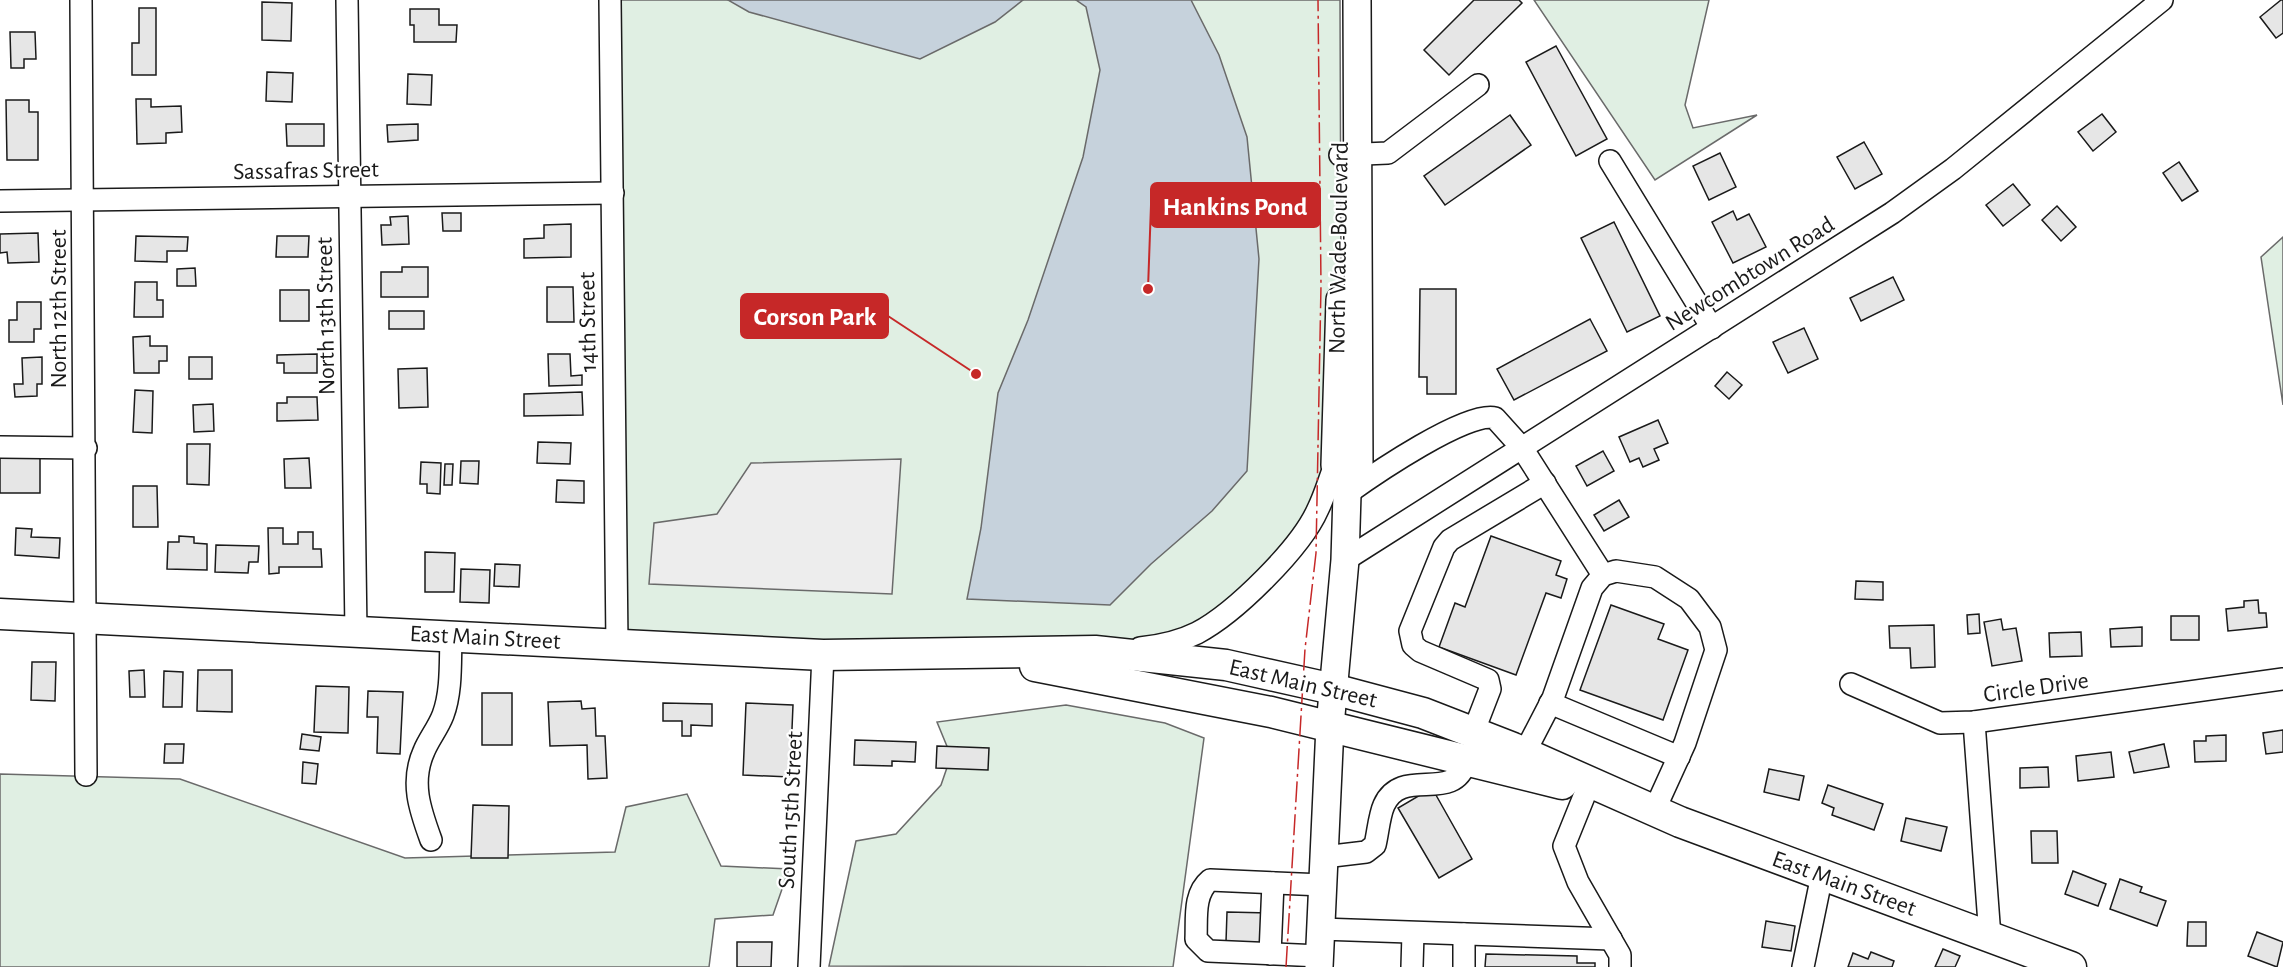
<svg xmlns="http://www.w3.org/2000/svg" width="2283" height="967" font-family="'Alegreya Sans',sans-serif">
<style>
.green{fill:#e0efe3;stroke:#6a6a6a;stroke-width:1.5}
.parking{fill:#ededed;stroke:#6a6a6a;stroke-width:1.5}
.water{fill:#c6d2dc;stroke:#6a6a6a;stroke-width:1.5}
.building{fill:#e6e6e6;stroke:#1a1a1a;stroke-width:1.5}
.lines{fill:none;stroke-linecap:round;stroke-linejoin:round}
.minor-casing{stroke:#1a1a1a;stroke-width:24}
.major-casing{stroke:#1a1a1a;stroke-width:30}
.highway-casing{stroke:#1a1a1a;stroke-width:33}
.minor{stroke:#fff;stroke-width:21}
.major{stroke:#fff;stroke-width:27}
.highway{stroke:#fff;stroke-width:30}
.power{stroke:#c62828;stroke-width:1.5;stroke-dasharray:21 4.5 3 4.5;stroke-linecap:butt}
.labels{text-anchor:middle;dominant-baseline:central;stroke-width:4.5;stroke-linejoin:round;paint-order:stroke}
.street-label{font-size:24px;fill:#1a1a1a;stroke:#fff}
.leader{fill:none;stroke:#c62828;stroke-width:2}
.callout-dot{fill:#c62828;stroke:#fff;stroke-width:2}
.callout{fill:#c62828;stroke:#c62828;stroke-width:2}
.callout-label{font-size:26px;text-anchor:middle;font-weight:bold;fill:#fff}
</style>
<rect width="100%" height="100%" fill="#fff"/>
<g class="green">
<path d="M610,0h730l1,282 -6,183 -48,89 -114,89 -556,1z"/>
<path d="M1534,0h175l-24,105 8,23 64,-13 -102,65z"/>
<path d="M2283,237v168l-22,-148z"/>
<path d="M1066,705l99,18 39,15 -31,229 -344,-1 27,-125 40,-7 45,-49 10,-29 -14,-34z"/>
<path d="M0,774l180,5 225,79 210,-6 11,-45 61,-13 34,72 68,3 -16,46 -58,4 -6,48h-709z"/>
</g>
<path class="parking" d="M901,459l-9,135 -243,-10 5,-61 63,-9 34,-51z"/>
<g class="water">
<path d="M728,0h295l-28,22 -75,37 -171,-47z"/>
<path d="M1076,0h115l28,55 28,82 12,122 -12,212 -35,40 -61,53 -41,41 -143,-6 14,-71 17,-135 30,-73 55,-163 17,-87 -14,-63z"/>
</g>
<g class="building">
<path d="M1474,0h45l3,3 -73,72 -25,-25z"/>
<path d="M2281,0h2v33l-7,5 -16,-21z"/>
<path d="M262,2l30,1 -1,38 -29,-1z"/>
<path d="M139,8h17v67h-24v-32h7z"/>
<path d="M410,9h29v16h18l-1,17h-42v-17h-4z"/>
<path d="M10,32h25l1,27h-12v9h-13z"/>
<path d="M1556,46l51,93 -31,17 -50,-94z"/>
<path d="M267,72l26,1 -1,29 -26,-1z"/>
<path d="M408,74l24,1 -1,30 -24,-1z"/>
<path d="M136,99h15v8l30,-1 1,26 -16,1v10l-29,1z"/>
<path d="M6,100h23v12h9v48h-31z"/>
<path d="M2102,114l14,18 -23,19 -15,-19z"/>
<path d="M1510,115l21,30 -86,60 -21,-29z"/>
<path d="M286,124h38v22h-37z"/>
<path d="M418,124v16l-30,2 -1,-17z"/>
<path d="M1864,142l18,32 -27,15 -18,-32z"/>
<path d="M1720,153l16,34 -27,13 -16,-34z"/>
<path d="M2179,162l19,29 -16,10 -19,-28z"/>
<path d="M2013,184l17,21 -27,21 -17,-21z"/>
<path d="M2057,206l19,21 -15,14 -19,-21z"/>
<path d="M1733,211l4,9 12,-6 17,33 -33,16 -21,-41z"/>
<path d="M442,213h19v18h-18z"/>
<path d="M408,216l1,28 -27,1 -1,-20h10l-1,-8z"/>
<path d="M1614,222l46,94 -33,16 -46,-94z"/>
<path d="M571,224v33l-47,1v-19l20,-1v-13z"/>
<path d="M38,233l1,29 -31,1 -1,-11 -7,1v-19z"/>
<path d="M136,236l52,1 -1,14h-20v11l-32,-1z"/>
<path d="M277,236h32l-1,21h-32z"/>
<path d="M402,267h26v30h-47v-25h21z"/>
<path d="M195,268l1,18h-19v-17z"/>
<path d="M1893,277l11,23 -43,21 -11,-23z"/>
<path d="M135,282h22v18h6v17h-29z"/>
<path d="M547,287h26l1,35h-27z"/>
<path d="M1420,289h36v105h-29v-17h-8z"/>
<rect x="280" y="290" width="29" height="31"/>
<path d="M17,302h24v27h-7v13h-25v-22h8z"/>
<rect x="389" y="311" width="35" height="18"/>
<path d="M1590,319l17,32 -93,49 -17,-31z"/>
<path d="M1804,328l14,31 -30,14 -15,-31z"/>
<path d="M150,336v10h17v15h-8v12h-25l-1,-36z"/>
<path d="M317,354v19h-33v-10h-7v-8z"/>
<path d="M548,354h22l1,22 11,-1v10l-33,1z"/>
<path d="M42,357v27h-5v12l-22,1 -1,-13h9l-1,-26z"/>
<rect x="189" y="357" width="23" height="22"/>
<path d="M427,368l1,39 -29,1 -1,-39z"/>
<path d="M1727,372l15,13 -13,14 -14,-13z"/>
<path d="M135,390l18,1 -1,42 -19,-1z"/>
<path d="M582,392l1,23 -59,1v-22z"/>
<path d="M287,397h30l1,23 -41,1v-18h10z"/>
<path d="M213,404l1,27 -20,1 -1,-27z"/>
<path d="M1658,420l10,23 -14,6 5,11 -16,7 -4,-9 -9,4 -11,-25z"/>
<path d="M538,442l33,1 -1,21 -33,-1z"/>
<path d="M187,444h23l-1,41 -22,-1z"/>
<path d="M40,451v42h-40v-41z"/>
<path d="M1603,451l11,20 -27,15 -11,-20z"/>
<path d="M309,458l2,30h-26l-1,-29z"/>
<path d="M461,461h18l-1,23 -18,-1z"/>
<path d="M421,462l20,1 -1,31 -13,-1v-9h-7z"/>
<path d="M445,464h8l-1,21h-8z"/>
<path d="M557,480l27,1v22l-28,-1z"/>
<path d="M133,486h24l1,41h-25z"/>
<path d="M1619,500l10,17 -25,14 -10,-16z"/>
<path d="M16,528l16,1 -1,8 29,1 -1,20 -44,-3z"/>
<path d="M268,528h15v16h15v-12h15v17h8l1,18h-43v6l-10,1z"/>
<path d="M179,536l15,1v6l13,1v26l-40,-1 1,-27h11z"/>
<path d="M1491,536l70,25 -5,14 11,4 -6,19 -15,-5 -30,82 -77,-28 16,-44 10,4z"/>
<path d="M216,545l43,1 -1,16h-9l-1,11 -33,-1z"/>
<path d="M425,552l30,1 -1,39h-29z"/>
<path d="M495,564l25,1 -1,22 -25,-1z"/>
<path d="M461,569l29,1 -1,33 -29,-1z"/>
<path d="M1856,581l27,1v18l-28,-1z"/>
<path d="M2258,600l1,13h7l1,14 -39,4 -2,-22 18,-2v-6z"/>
<path d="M1611,605l53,19 -6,15 30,11 -25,70 -83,-30z"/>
<path d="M1979,614l1,19 -12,1 -1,-19z"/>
<rect x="2171" y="616" width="28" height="24"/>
<path d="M2001,619l2,11 13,-2 6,33 -30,5 -8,-44z"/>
<path d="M1934,625l1,42 -24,1 -1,-20h-20l-1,-22z"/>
<path d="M2142,627v19l-31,1 -1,-18z"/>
<path d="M2081,632l1,24 -32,1 -1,-24z"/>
<path d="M32,662h24l-1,39 -24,-1z"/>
<path d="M144,670l1,27h-15l-1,-26z"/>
<path d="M198,670h34v42l-35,-1z"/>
<path d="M164,671l19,1 -1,35h-19z"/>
<path d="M316,686l33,1 -1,46 -34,-1z"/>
<path d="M368,691l35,1 -3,62 -23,-1 1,-36h-11z"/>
<rect x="482" y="693" width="30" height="52"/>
<path d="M581,701l1,8 13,-1 1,28h9l2,42 -19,1 -1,-34 -37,1 -2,-44z"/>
<path d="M663,703l49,1v22l-21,-1v11h-9v-15h-19z"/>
<path d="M746,703l47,2 -3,72 -47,-2z"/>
<path d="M2283,730v22l-17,2 -3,-21z"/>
<path d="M302,734l19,3 -2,14 -19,-2z"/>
<path d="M2226,735v26l-31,1 -1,-21h12v-5z"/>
<path d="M855,740l61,2 -1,20 -23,-1v5l-38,-1z"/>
<path d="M165,744h19l-1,19h-19z"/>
<path d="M2164,744l5,23 -35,6 -5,-21z"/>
<path d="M937,746l52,2 -1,22 -52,-2z"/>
<path d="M2111,752l3,25 -36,4 -2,-25z"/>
<path d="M303,762l15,2 -2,20 -14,-1z"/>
<path d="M2048,767l1,20 -29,1v-20z"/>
<path d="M1769,769l35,7 -5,24 -35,-8z"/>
<path d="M1828,785l55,19 -9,26 -42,-15 2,-7 -12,-5z"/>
<path d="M1432,788l40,71 -33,19 -41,-70z"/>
<path d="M473,805l36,1 -1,52h-37z"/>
<path d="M1906,818l41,9 -6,24 -40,-10z"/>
<path d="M2031,831h26l1,32h-26z"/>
<path d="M2073,871l33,13 -8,22 -33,-12z"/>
<path d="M2120,879l22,8 -2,5 26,9 -9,25 -47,-17z"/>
<path d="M1227,912l42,1 -1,30 -42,-1z"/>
<path d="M1766,921l29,5 -4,25 -29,-4z"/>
<path d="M2188,922h18v24h-19z"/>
<path d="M2257,932l26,10 -6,25 -29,-11z"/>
<path d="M737,942h35l-1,25h-34z"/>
<path d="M1943,949l17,7 -5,11h-20z"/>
<path d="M1871,952l23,9 -2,6h-44l5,-14 15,6z"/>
<path d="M1486,954l91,2v7h18v4h-110z"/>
</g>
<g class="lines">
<g class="minor-casing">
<g id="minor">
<path d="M81,0l5,775"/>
<path d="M347,0l9,632"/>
<path d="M610,0l7,644"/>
<path d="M1340,155l48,-2 90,-68"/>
<path d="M1610,161l102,167"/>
<path d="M0,201l613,-8"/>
<path d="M0,447l86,1"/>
<path d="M1348,493c25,-18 120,-83 147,-75l27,30 81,127"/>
<path d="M1345,560l547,-347 61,-44 209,-169"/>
<path d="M1140,648c20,-2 39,-6 57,-15 38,-20 104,-85 121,-124 7,-14 11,-29 17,-44"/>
<path d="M1851,684l89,39 34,-1 309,-43"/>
<path d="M1550,703l129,54"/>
<path d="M1974,722l16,215"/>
<path d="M1473,733l17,-44 -2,-9 -68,-29 -7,-6 -3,-14 34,-84 6,-7 95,-57"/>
<path d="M1524,754l29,-56 39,-110 11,-13 13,-4 39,6 34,22 21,28 6,23 -31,93 -31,68"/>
<path d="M1587,789l-23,57 14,36 42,73v12"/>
<path d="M431,840c-11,-30 -21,-58 -7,-89 5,-12 14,-23 19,-36 9,-24 7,-54 8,-78"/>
<path d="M1324,857l42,-5 9,-7c3,-12 4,-29 9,-40 18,-40 70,0 82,-44"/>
<path d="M1321,929l290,10"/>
<path d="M1270,954l3,-71"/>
<path d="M1320,956l-112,-5 -12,-12c1,-20 -3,-45 14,-59l113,5"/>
<path d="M809,967l14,-312"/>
<path d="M1412,967l1,-34"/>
<path d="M1464,967v-33"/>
<path d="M1803,967l19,-92"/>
</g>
</g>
<g class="major-casing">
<g id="major">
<path d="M1340,300l-5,165 12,29"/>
<path d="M1319,967l11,-241 15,-166 2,-66 12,-27 -2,-467"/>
</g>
</g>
<g class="highway-casing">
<g id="highway">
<path d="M0,614l823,41 272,-4 131,14 107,24 90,24 90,35 167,74 391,145"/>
<path d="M1035,666l236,46 291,72"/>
</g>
</g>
<use href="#minor" class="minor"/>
<use href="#major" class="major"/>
<use href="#highway" class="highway"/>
<path class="power" d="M1286,967l19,-318 11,-96 5,-268 -3,-285"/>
</g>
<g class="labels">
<g class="street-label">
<text transform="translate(306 171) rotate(-1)">Sassafras Street</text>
<text transform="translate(1339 248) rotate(-89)">North Wade Boulevard</text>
<text transform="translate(1750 274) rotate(-32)">Newcombtown Road</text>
<text transform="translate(59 309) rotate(-90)">North 12th Street</text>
<text transform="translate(326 316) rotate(-91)">North 13th Street</text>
<text transform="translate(588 322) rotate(-91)">14th Street</text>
<text transform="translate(485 638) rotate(3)">East Main Street</text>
<text transform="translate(1303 684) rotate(13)">East Main Street</text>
<text transform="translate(2036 688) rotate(-8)">Circle Drive</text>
<text transform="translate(791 810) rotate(-87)">South 15th Street</text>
<text transform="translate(1844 884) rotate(20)">East Main Street</text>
</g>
</g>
<path class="leader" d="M1148 289L1151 205M976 374L888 316"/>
<g class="callout-dot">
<circle cx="1148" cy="289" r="6"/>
<circle cx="976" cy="374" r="6"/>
</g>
<g class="callout">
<rect x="1151" y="183" width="169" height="44" rx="6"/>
<rect x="741" y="294" width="147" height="44" rx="6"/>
</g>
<g class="callout-label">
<text x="1235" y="215">Hankins Pond</text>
<text x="815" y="325">Corson Park</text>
</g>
</svg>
